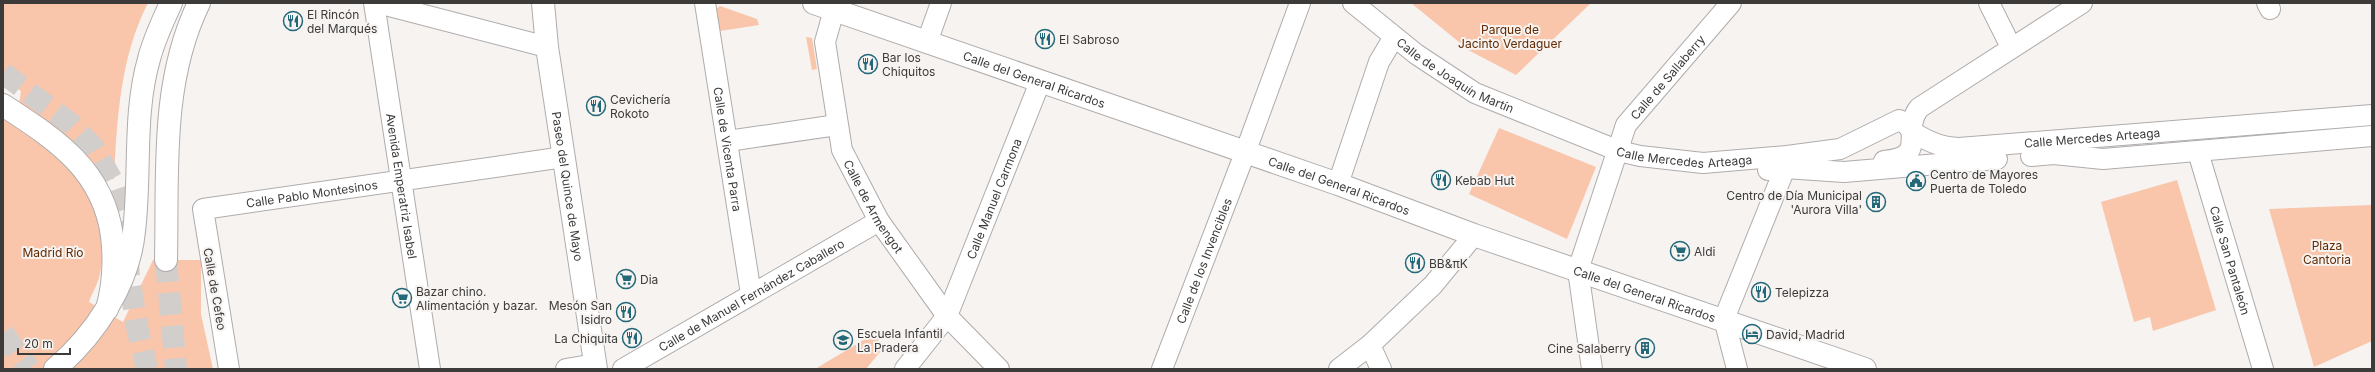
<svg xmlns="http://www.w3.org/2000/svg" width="2375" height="372" font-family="Inter,sans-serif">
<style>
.green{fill:#f9c6ac}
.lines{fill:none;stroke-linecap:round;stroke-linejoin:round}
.motorway-tunnel{stroke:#d1cecc;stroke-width:22;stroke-dasharray:22 11;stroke-linecap:butt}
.minor-casing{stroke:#afacab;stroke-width:22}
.tertiary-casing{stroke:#afacab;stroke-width:24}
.primary-casing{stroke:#afacab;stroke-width:24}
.motorway-casing{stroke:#afacab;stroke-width:24}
.minor{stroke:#fff;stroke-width:20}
.tertiary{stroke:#fff;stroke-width:22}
.primary{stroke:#fff;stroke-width:22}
.motorway{stroke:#fff;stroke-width:22}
.labels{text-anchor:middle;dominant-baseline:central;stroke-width:4;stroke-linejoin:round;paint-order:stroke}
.poi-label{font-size:12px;fill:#3c3b3a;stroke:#f6f3f1;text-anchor:start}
.park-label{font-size:12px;fill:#612900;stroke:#f6f3f1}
.street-label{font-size:12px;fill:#3c3b3a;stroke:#f6f3f1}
</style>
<rect width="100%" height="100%" fill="#f6f3f1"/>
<g class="green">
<path d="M3,3h145c-28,54 -31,117 -34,176l-9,1 -17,-22 -69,-53 2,-14 -18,-11z"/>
<path d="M1411,3h180l-75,72 -46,-24z"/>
<path d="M720,6l37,13 2,6 -39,6 -4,-22z"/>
<path d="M806,37l6,1 5,31 -5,1z"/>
<path d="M3,117c56,37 113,81 97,157 -2,10 -8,19 -11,28l34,20 30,-62h48v54l12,55h-210z"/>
<path d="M1499,128l97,39 -29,72 -98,-45z"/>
<path d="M2177,180l39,130 -63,21 -3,-14 -16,5 -33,-120z"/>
<path d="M2372,205v136l-58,26 -45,-158z"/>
<path d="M877,332l3,20 -14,17h-51z"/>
</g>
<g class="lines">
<g class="motorway-tunnel">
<path d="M3,73l68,51 23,24 19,34 11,33 5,62 8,50 10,42"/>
<path d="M166,260l10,109"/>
<path d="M3,333l26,36"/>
</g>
<g class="minor-casing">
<g id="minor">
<path id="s1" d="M374,3l56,366"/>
<path d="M378,3l169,44"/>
<path id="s2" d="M705,3l46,291"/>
<path id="s3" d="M1353,3l63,51 59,39 144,58 21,5 63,7 84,-7 53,-7 59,-29c9,3 10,9 17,14 13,8 28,14 43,14l413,-33"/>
<path d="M1989,3l22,44"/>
<path d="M2267,3l3,6"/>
<path id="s4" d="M834,10l-9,32 17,108 37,71 68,95 52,53"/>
<path d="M927,42l14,-39"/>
<path d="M728,141l109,-16"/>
<path id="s5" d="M2198,152l65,217"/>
<path d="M2031,156l23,-2 49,5 269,-23"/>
<path d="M1884,161c46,-5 16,-28 35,-53l163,-105"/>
<path d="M1768,170l17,-2 59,4 153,-13"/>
<path d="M1338,184l41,-122 15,-25"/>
<path d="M1370,345l11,24"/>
<path id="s6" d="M229,369l-26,-160 361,-52"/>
<path d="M566,369l29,-5"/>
<path id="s7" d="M623,369l256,-148"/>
<path id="s8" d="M905,369l42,-53 93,-234"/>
<path id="s9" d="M1162,369l83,-216 55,-150"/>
<path d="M1339,369l31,-24 63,-60 41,-50"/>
<path id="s10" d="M1592,369l-14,-99 48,-145 105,-122"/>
<path d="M1737,369l-13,-50 61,-151"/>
</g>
</g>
<g class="tertiary-casing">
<g id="tertiary">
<path id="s11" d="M543,3l4,44 49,322"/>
</g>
</g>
<g class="primary-casing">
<g id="primary">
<path id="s12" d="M814,3l524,181 136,51 391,134"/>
<path d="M55,369c40,-34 74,-85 79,-138 7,-57 -1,-117 15,-172 5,-20 14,-38 22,-56"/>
</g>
</g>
<g class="motorway-casing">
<g id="motorway">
<path d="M3,105c52,34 100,64 109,131 3,25 2,48 -5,73"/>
<path d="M166,260c2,-86 -6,-177 33,-257"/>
</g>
</g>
<use href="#minor" class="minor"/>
<use href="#tertiary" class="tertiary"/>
<use href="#primary" class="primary"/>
<use href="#motorway" class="motorway"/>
</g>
<defs>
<g id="restaurant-ring" transform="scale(1)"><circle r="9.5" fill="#f6f3f1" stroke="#236879" stroke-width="1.5"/><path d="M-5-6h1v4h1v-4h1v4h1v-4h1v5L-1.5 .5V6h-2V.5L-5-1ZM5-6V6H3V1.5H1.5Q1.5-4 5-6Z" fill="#236879"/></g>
<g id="civic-ring" transform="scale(1)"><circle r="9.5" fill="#f6f3f1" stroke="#236879" stroke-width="1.5"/><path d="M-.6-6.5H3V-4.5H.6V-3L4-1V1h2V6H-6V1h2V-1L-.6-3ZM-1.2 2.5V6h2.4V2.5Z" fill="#236879"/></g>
<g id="building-ring" transform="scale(1)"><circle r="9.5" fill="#f6f3f1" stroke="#236879" stroke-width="1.5"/><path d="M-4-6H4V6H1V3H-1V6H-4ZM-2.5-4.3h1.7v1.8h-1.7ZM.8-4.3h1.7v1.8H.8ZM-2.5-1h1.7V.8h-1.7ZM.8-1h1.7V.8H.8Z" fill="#236879"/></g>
<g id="supermarket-ring" transform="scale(1)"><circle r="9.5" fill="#f6f3f1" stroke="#236879" stroke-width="1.5"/><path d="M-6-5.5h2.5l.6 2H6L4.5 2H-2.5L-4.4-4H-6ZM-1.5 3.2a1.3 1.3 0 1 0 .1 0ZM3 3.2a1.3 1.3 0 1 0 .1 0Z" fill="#236879"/></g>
<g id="hotel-ring" transform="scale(1)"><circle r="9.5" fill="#f6f3f1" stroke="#236879" stroke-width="1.5"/><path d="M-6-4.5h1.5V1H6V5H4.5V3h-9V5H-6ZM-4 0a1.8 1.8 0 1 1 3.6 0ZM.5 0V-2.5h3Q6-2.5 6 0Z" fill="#236879"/></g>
<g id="school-ring" transform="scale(1)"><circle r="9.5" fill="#f6f3f1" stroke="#236879" stroke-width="1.5"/><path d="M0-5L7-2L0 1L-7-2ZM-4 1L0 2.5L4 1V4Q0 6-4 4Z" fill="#236879"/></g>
</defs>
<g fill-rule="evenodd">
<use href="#restaurant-ring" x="293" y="21"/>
<use href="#restaurant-ring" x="1045" y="39"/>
<use href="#restaurant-ring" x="868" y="64"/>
<use href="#restaurant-ring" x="596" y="106"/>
<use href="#restaurant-ring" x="1441" y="180"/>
<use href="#civic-ring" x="1916" y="181"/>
<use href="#building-ring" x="1876" y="202"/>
<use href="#supermarket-ring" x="1680" y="251"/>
<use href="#restaurant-ring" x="1415" y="263"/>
<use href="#supermarket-ring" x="626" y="279"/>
<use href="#restaurant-ring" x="1761" y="292"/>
<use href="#supermarket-ring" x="402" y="298"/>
<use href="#restaurant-ring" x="626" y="312"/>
<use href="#hotel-ring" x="1752" y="334"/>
<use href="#restaurant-ring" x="632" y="338"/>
<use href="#school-ring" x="843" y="340"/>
<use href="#building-ring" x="1645" y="348"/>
</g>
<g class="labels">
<g class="poi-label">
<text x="307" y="14">El Rincón<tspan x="307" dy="14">del Marqués</tspan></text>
<text x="1059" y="39">El Sabroso</text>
<text x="882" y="57">Bar los<tspan x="882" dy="14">Chiquitos</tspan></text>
<text x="610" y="99">Cevichería<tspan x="610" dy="14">Rokoto</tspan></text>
<text x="1930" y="174">Centro de Mayores<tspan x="1930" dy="14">Puerta de Toledo</tspan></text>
<text x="1455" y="180">Kebab Hut</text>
<text x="1862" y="195" text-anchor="end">Centro de Día Municipal<tspan x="1862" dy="14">'Aurora Villa'</tspan></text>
<text x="1694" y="251">Aldi</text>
<text x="1429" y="263">BB&amp;πK</text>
<text x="640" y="279">Dia</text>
<text x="416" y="291">Bazar chino.<tspan x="416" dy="14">Alimentación y bazar.</tspan></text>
<text x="1775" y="292">Telepizza</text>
<text x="612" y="305" text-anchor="end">Mesón San<tspan x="612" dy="14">Isidro</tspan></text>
<text x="857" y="333">Escuela Infantil<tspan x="857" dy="14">La Pradera</tspan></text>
<text x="1766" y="334">David, Madrid</text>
<text x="618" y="338" text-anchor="end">La Chiquita</text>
<text x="1631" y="348" text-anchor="end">Cine Salaberry</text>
</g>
<g class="park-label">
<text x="1510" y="29">Parque de<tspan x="1510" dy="14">Jacinto Verdaguer</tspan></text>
<text x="2327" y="245">Plaza<tspan x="2327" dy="14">Cantoria</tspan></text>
<text x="53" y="252">Madrid Río</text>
</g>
<g class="street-label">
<text stroke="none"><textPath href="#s3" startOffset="126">Calle de Joaquín Martín</textPath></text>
<text stroke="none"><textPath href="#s10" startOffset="316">Calle de Sallaberry</textPath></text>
<text stroke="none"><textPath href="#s12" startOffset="233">Calle del General Ricardos</textPath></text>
<text stroke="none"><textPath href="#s3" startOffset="797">Calle Mercedes Arteaga</textPath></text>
<text stroke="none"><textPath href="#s2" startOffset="148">Calle de Vicenta Parra</textPath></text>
<text stroke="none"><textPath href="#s3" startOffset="373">Calle Mercedes Arteaga</textPath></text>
<text stroke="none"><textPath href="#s1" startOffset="185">Avenida Emperatriz Isabel</textPath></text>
<text stroke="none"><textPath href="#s11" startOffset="185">Paseo del Quince de Mayo</textPath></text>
<text stroke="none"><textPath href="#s12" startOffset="556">Calle del General Ricardos</textPath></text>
<text stroke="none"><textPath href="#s6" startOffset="272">Calle Pablo Montesinos</textPath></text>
<text stroke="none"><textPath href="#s8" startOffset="194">Calle Manuel Carmona</textPath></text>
<text stroke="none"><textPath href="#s4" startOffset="207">Calle de Armengot</textPath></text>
<text stroke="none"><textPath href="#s5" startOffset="113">Calle San Pantaleón</textPath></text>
<text stroke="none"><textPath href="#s9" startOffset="116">Calle de los Invencibles</textPath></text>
<text transform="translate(215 289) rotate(80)">Calle de Cefeo</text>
<text stroke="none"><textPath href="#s12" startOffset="880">Calle del General Ricardos</textPath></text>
<text stroke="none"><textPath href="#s7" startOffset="148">Calle de Manuel Fernández Caballero</textPath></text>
</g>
</g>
<rect width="2375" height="372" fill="none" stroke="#3c3b3a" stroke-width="8"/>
<path d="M18 348v6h52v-6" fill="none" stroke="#3c3b3a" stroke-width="2"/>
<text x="24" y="348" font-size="12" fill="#3c3b3a" stroke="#f6f3f1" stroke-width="3" paint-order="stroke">20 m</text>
</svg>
